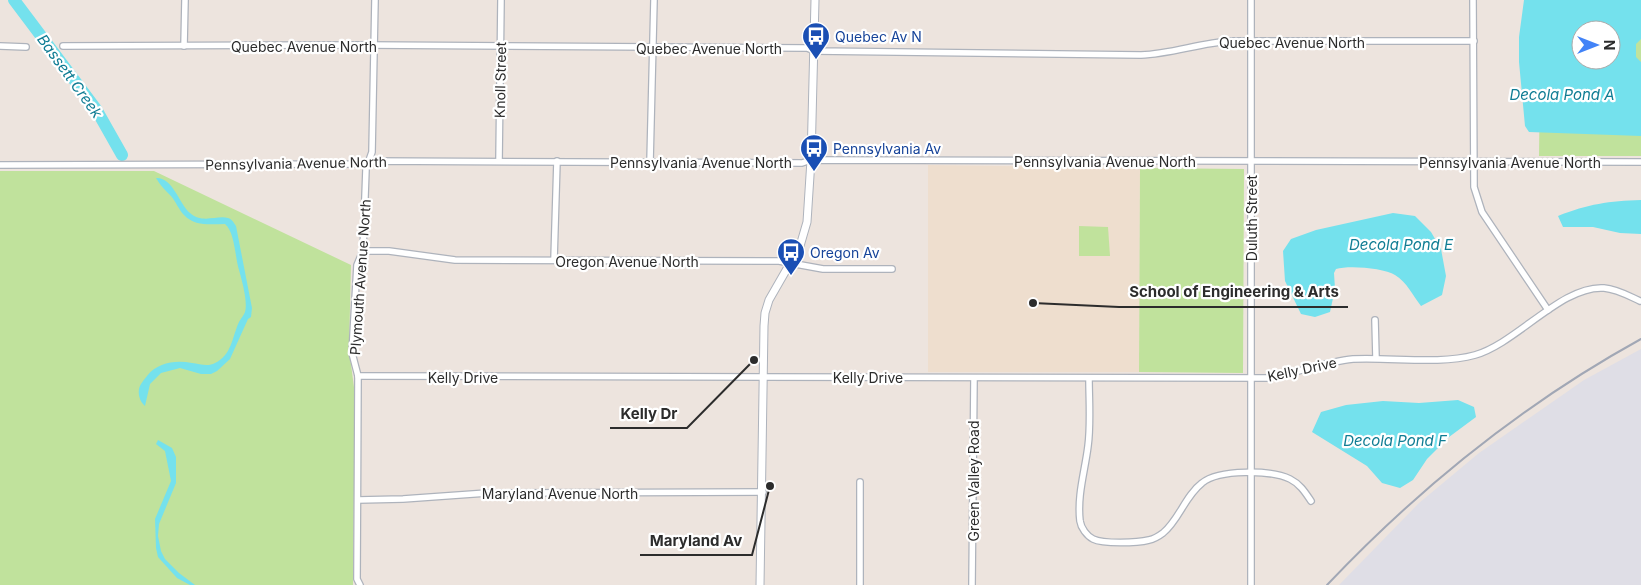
<svg xmlns="http://www.w3.org/2000/svg" width="1641" height="585" font-family="Inter,sans-serif">
<style>
.industrial{fill:#dfdee6}
.education{fill:#eedece}
.green{fill:#c0e29c;fill-rule:evenodd}
.water{fill:#74e1ed;fill-rule:evenodd}
.lines{fill:none;stroke-linecap:round;stroke-linejoin:round}
.river{stroke:#74e1ed;stroke-width:12}
.minor-casing{stroke:#aeb3bc;stroke-width:8}
.tertiary-casing{stroke:#aeb3bc;stroke-width:9}
.minor{stroke:#fff;stroke-width:5.5}
.tertiary{stroke:#fff;stroke-width:7}
.rail{stroke:#a1a7b5;stroke-width:2}
.labels{text-anchor:middle;dominant-baseline:central;stroke-width:4.5;stroke-linejoin:round;paint-order:stroke}
.transit-label{font-size:14px;fill:#164399;stroke:#fff;text-anchor:start}
.street-label{font-size:14px;fill:#2c2c2c;stroke:#fff}
.water-label{font-size:15px;font-style:italic;fill:#107d94;stroke:#fff}
.leader{fill:none;stroke:#2c2c2c;stroke-width:2}
.callout-dot{fill:#2c2c2c;stroke:#fff;stroke-width:2}
.callout-label{font-size:15px;text-anchor:middle;font-weight:bold;fill:#2c2c2c;stroke:#fff;stroke-width:4.5;stroke-linejoin:round;paint-order:stroke}
</style>
<rect width="100%" height="100%" fill="#ede4de"/>
<path class="industrial" d="M1641,349v236h-302l80,-82 60,-50 105,-73z"/>
<path class="education" d="M928,165l212,3 -1,204h-211z"/>
<g class="green">
<path d="M1541,0h100v156h-102zM1581,30h30v30h-30z"/>
<path d="M1140,168l104,1 -1,204 -104,-1z"/>
<path d="M0,171h154l197,94 -2,84 6,46 -2,190h-353z"/>
<path d="M1079,226l29,1 2,29h-31z"/>
</g>
<g class="water">
<path d="M1524,0h117v39l-5,5v13l5,5v74l-112,-4 -4,-6 -6,-64v-25zM1581,30h30v30h-30z"/>
<path d="M156,178c17,-1 23,26 34,35 12,11 27,2 38,5 4,1 6,5 8,8l16,82 -1,9 -3,2 -18,40 -13,12 -6,3h-10l-21,-6 -19,5 -11,11 -5,22c-5,-4 -7,-11 -6,-17 1,-5 5,-9 8,-13 11,-14 29,-16 45,-13 8,1 16,4 23,0 17,-8 17,-26 24,-41 2,-4 5,-7 6,-10 3,-10 -3,-31 -6,-42 -4,-12 -4,-38 -14,-46 -13,0 -30,3 -41,-9 -5,-5 -8,-13 -13,-19 -6,-6 -11,-11 -15,-18z"/>
<path d="M1641,200v34l-21,-1 -27,-6h-30l-5,-11c30,-12 51,-15 83,-16z"/>
<path d="M1393,213l22,3 16,16 10,17 5,27 -4,19 -21,11c-8,-10 -14,-24 -26,-31 -11,-7 -46,-10 -59,-6l-2,4 1,16 -5,23 -15,5 -14,-3 -16,-33 -2,-30 8,-12 25,-9z"/>
<path d="M1458,400l16,7 2,10 -27,20 -22,22 -14,21 -13,8 -18,-5 -15,-17 -55,-34 9,-20 25,-7 37,-4 36,2z"/>
<path d="M158,440l14,8 4,9v26l-17,41 -1,12 3,15 4,8 14,14 16,12h-5l-13,-7 -19,-21 -2,-9 -1,-29 16,-38 -6,-30 -9,-7z"/>
</g>
<g class="lines">
<path class="river" d="M14,0l82,109 26,46"/>
<g class="minor-casing">
<g id="minor">
<path d="M1473,0l1,187 8,25 66,98"/>
<path d="M0,46l26,1"/>
<path d="M63,46l305,-1 439,3 8,3 326,4c30,-1 59,-12 89,-14h244"/>
<path d="M184,46l1,-46"/>
<path d="M499,161l2,-161"/>
<path d="M650,162l4,-162"/>
<path d="M0,165l361,-1 8,-3 433,2 9,-3 830,2"/>
<path d="M363,251h26l66,9 324,1 44,8h69"/>
<path d="M554,260l3,-99"/>
<path d="M1375,320l1,38"/>
<path d="M358,376l910,2c29,-5 56,-16 85,-19 39,-2 86,6 122,-4 42,-12 87,-70 129,-67 13,1 25,8 36,13"/>
<path d="M1089,378c0,22 2,46 -1,68 -3,25 -11,49 -8,75 1,7 7,15 13,18 10,5 44,4 56,1 5,-1 10,-4 14,-7 16,-13 22,-37 39,-50 17,-14 69,-13 88,-4 10,5 15,13 21,22"/>
<path d="M358,500l45,-1 84,-6 276,-1"/>
<path d="M360,585l-3,-6 1,-203 -6,-23 5,-88 6,-14 3,-82 6,-17 3,-152"/>
<path d="M860,585v-103"/>
<path d="M972,585l2,-207"/>
<path d="M1251,585v-585"/>
</g>
</g>
<g class="tertiary-casing">
<path id="tertiary" d="M760,585l4,-259 1,-13 4,-13 31,-54 7,-24 4,-62 4,-160"/>
</g>
<use href="#minor" class="minor"/>
<use href="#tertiary" class="tertiary"/>
<path class="rail" d="M1327,585c92,-97 196,-181 314,-246"/>
</g>
<defs>
<g id="bus-pin" transform="scale(1.4375)"><path d="M0 17L-7.5 6A9.5 9.5 0 1 1 7.5 6Z" fill="#1a4fb4" stroke="#fff"/><path d="M-5-6H5V4H4V6H2V4H-2V6H-4V4H-5ZM-3.5-4V0h7V-4ZM-3.5 1.2v1.5H-2V1.2ZM2 1.2v1.5H3.5V1.2Z" fill="#fff"/></g>
</defs>
<g fill-rule="evenodd">
<use href="#bus-pin" x="816" y="36"/>
<use href="#bus-pin" x="814" y="148"/>
<use href="#bus-pin" x="791" y="252"/>
</g>
<g class="labels">
<g class="transit-label">
<text x="835" y="36">Quebec Av N</text>
<text x="833" y="148">Pennsylvania Av</text>
<text x="810" y="252">Oregon Av</text>
</g>
<g class="street-label">
<text x="1292" y="42">Quebec Avenue North</text>
<text x="304" y="46">Quebec Avenue North</text>
<text x="709" y="48">Quebec Avenue North</text>
<text transform="translate(500 80) rotate(-89)">Knoll Street</text>
<text x="1105" y="161">Pennsylvania Avenue North</text>
<text x="701" y="162">Pennsylvania Avenue North</text>
<text x="1510" y="162">Pennsylvania Avenue North</text>
<text transform="translate(296 163) rotate(-1)">Pennsylvania Avenue North</text>
<text transform="translate(1251 218) rotate(-90)">Duluth Street</text>
<text x="627" y="261">Oregon Avenue North</text>
<text transform="translate(360 277) rotate(-86)">Plymouth Avenue North</text>
<text transform="translate(1302 369) rotate(-12)">Kelly Drive</text>
<text x="463" y="377">Kelly Drive</text>
<text x="868" y="377">Kelly Drive</text>
<text transform="translate(973 481) rotate(-90)">Green Valley Road</text>
<text x="560" y="493">Maryland Avenue North</text>
</g>
<g class="water-label">
<text transform="translate(70 76) rotate(54)">Bassett Creek</text>
<text x="1562" y="94">Decola Pond A</text>
<text x="1401" y="244">Decola Pond E</text>
<text x="1395" y="440">Decola Pond F</text>
</g>
</g>
<path class="leader" d="M1033 303L1119 307H1348M754 360L687 428H610M770 486L752 555H640"/>
<g class="callout-dot">
<circle cx="1033" cy="303" r="5"/>
<circle cx="754" cy="360" r="5"/>
<circle cx="770" cy="486" r="5"/>
</g>
<g class="callout-label">
<text x="1234" y="297">School of Engineering &amp; Arts</text>
<text x="649" y="419">Kelly Dr</text>
<text x="696" y="546">Maryland Av</text>
</g>
<g transform="translate(1596 45) rotate(90)"><circle r="24" fill="#ffffff" stroke="#ababab"/>
<path d="M0-4L9 19L0 12L-9 19Z" fill="#4283f7"/>
<text y="-8" font-size="14" font-weight="bold" text-anchor="middle" fill="#2c2c2c">N</text>
</g>
</svg>
